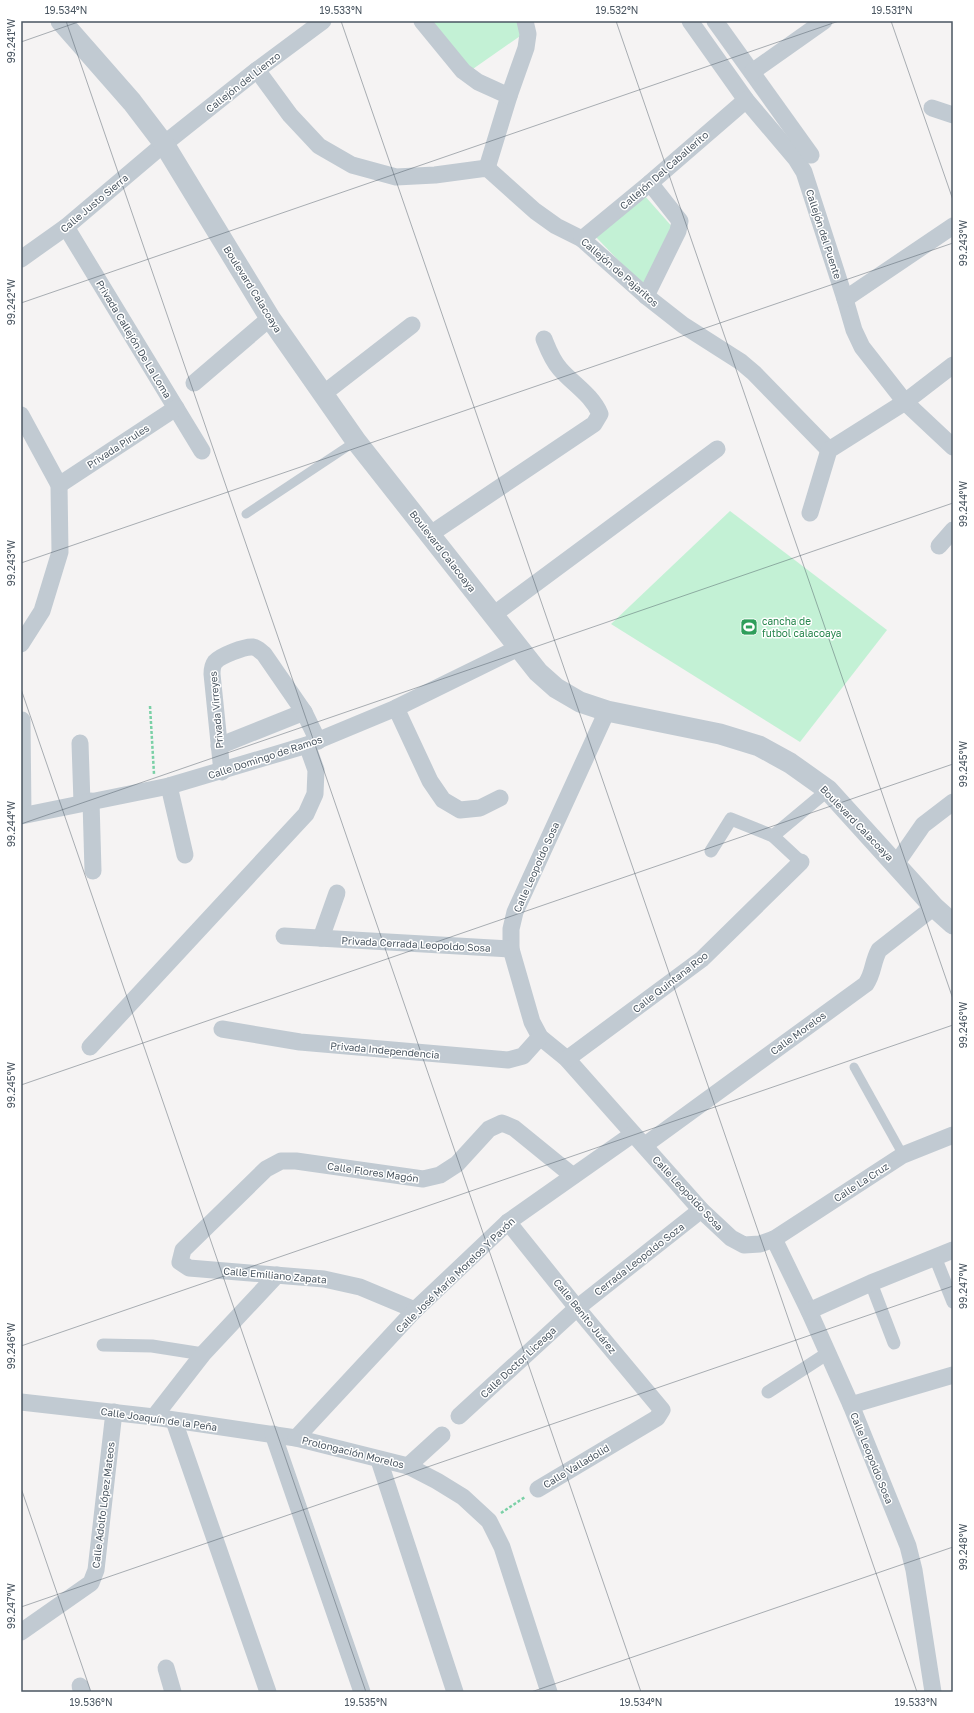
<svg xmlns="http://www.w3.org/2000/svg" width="974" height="1713" font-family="'Golos Text',sans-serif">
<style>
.green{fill:#c3f1d5}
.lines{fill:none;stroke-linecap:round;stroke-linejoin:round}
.path{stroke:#7ad0a6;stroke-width:2.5;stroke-dasharray:3 2;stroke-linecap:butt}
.service{stroke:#c1cad2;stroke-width:9}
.pedestrian{stroke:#c1cad2;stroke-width:13}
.minor{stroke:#c1cad2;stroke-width:17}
.tertiary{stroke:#c1cad2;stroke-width:21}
.ticks{fill:none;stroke:#4a5661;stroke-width:1;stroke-opacity:0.45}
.labels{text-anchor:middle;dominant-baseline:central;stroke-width:3;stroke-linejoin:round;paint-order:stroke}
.street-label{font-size:10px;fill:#4a5661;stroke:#fff}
.leisure-label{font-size:10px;fill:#27864d;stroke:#fff;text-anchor:start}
.neatline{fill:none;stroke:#4a5661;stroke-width:1.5}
.ticks-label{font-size:10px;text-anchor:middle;fill:#4a5661}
</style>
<rect width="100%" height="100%" fill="#f5f3f3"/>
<g class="green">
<path d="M431,21h87l5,13 -53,37z"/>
<path d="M644,195l31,35 -30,58 -50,-52z"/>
<path d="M730,511l157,119 -87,112 -189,-118z"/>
</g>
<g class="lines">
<g class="path">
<path d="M150,706l4,68"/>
<path d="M501,1513l24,-16"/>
</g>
<g class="service">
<path d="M246,514l110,-73"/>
<path d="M854,1067l49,88"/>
</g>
<g class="pedestrian">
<path d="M773,836l55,-46"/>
<path d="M711,851l20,-32 42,17 28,26"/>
<path d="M935,1257l18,45"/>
<path d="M871,1283l23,60"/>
<path d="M103,1345l49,1 51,8"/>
<path d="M768,1392l60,-39"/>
</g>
<g class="minor">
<path d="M422,21l41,50 15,11 31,14 -22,72"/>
<path d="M690,21l56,79 50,59 8,13 41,127 9,31 8,17 43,55 48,45"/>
<path d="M715,21l96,134"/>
<path d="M257,70l33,45 29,31 33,19 44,12 39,-2 52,-7 48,43 21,15 26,13 64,57 37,29 58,37 13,11 75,77"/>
<path d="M752,72l72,-51"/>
<path d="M509,96l17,-48 2,-14 -3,-13"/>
<path d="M932,108l21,7"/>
<path d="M66,227l136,224"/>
<path d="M582,239l68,-56 96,-83"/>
<path d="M21,259l45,-32 98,-83 93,-74 66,-49"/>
<path d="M646,296l32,-65 2,-10 -30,-38"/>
<path d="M845,299l108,-73"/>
<path d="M194,383l76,-65"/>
<path d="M323,394l89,-69"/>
<path d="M21,415l38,70 1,67 -18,59 -21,33"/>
<path d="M59,485l117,-77"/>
<path d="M810,513l19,-63 76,-48 48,-37"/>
<path d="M429,535l165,-111 6,-10c-8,-19 -27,-30 -40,-45 -8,-9 -12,-20 -16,-30"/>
<path d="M939,546l14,-16"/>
<path d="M493,615l224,-166"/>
<path d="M396,708l34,73 13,19 17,10 20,-2 20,-10"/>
<path d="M607,711l-92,201 -4,17v20l21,73 8,15 27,22 134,151 30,28 13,7 16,-1 14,-5 129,-84 50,-20"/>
<path d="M22,720l1,95"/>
<path d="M80,743l2,60"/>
<path d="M219,746l85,-34"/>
<path d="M222,772l-10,-98c0,-4 0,-8 3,-12 5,-6 30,-16 38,-15 5,1 7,4 11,7l40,58 14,29"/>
<path d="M169,786l16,69"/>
<path d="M91,801l2,70"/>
<path d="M21,816l148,-30 138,-41 89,-37 122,-60"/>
<path d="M896,864l27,-39 30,-23"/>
<path d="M284,936l227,13"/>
<path d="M321,938l16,-45"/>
<path d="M222,1029l78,13 208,18 15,-4 17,-19"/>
<path d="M90,1047l216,-233 9,-20 1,-24 -9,-25"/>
<path d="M567,1059l135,-100 99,-97"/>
<path d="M645,1145l221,-161c8,-12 6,-21 13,-34l55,-43"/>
<path d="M508,1222l69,86 85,102 -5,8 -119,71"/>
<path d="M774,1239l35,72 42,94 57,141 6,24 19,122"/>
<path d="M415,1310l-55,-23 -36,-8 -135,-11 -9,-6 3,-12 83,-81 15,-8h15l127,18 17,-4 17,-11 32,-35 13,-6 12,5 59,48"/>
<path d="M809,1311l62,-28 82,-33"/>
<path d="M21,1402l133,15 142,21 112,28 29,15 26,16 26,24 13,26 47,145"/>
<path d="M851,1405l102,-30"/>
<path d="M459,1416l118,-108 124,-98"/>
<path d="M154,1417l49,-63 74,-79"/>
<path d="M174,1421l94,271"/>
<path d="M273,1434l89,258"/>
<path d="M296,1438l119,-128 93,-88 125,-88"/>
<path d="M379,1460l76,232"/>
<path d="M408,1466l34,-31"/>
<path d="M21,1632l70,-49 5,-13 18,-158"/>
<path d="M166,1668l7,24"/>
<path d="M80,1686l2,6"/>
</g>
<path class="tertiary" d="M61,21l71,81 32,42 106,174 86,123 182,231 18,16 24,14 27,9 113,23 39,12 31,17 38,27 106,117 19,17"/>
</g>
<path class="ticks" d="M66,21l575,1671M341,21l576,1671M616,21l337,978M891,21l62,179M21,42l60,-21M21,303l818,-282M21,563l932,-320M21,689l345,1003M21,824l932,-321M21,1085l932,-321M21,1346l932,-321M21,1488l70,204M21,1607l932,-321M531,1692l422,-145"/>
<defs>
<g id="stadium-square" transform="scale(0.9)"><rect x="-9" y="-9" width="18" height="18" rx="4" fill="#2e9e5b" stroke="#fff"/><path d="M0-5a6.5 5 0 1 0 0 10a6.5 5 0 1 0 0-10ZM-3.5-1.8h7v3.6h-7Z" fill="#fff"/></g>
</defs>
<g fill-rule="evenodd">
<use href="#stadium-square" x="749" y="627"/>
</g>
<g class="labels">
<g class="street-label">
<text transform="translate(243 82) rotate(-38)">Callejón del Lienzo</text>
<text transform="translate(664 170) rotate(-41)">Callejón Del Caballerito</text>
<text transform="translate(94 203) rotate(-40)">Calle Justo Sierra</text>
<text transform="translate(824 234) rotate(72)">Callejón del Puente</text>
<text transform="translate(620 272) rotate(41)">Callejón de Pajaritos</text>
<text transform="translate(253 289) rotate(58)">Boulevard Calacoaya</text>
<text transform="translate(134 339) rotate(59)">Privada Callejón De La Loma</text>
<text transform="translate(118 446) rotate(-33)">Privada Pirules</text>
<text transform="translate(443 551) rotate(52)">Boulevard Calacoaya</text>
<text transform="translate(216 710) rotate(-95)">Privada Virreyes</text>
<text transform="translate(265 757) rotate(-18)">Calle Domingo de Ramos</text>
<text transform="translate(857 823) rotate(46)">Boulevard Calacoaya</text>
<text transform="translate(536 867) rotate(-66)">Calle Leopoldo Sosa</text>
<text transform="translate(416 944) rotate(3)">Privada Cerrada Leopoldo Sosa</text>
<text transform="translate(670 982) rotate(-38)">Calle Quintana Roo</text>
<text transform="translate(798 1033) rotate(-36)">Calle Morelos</text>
<text transform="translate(385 1050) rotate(5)">Privada Independencia</text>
<text transform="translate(373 1172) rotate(8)">Calle Flores Magón</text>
<text transform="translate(861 1182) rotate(-33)">Calle La Cruz</text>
<text transform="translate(688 1193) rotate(47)">Calle Leopoldo Sosa</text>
<text transform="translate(639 1259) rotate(-38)">Cerrada Leopoldo Soza</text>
<text transform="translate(275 1275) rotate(5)">Calle Emiliano Zapata</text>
<text transform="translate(455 1275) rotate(-44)">Calle José María Morelos Y Pavón</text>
<text transform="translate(585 1316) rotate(51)">Calle Benito Juárez</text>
<text transform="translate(518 1362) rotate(-43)">Calle Doctor Liceaga</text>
<text transform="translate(159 1419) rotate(8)">Calle Joaquín de la Peña</text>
<text transform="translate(353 1452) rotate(14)">Prolongación Morelos</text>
<text transform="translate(872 1458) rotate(68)">Calle Leopoldo Sosa</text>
<text transform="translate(576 1466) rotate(-31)">Calle Valladolid</text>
<text transform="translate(103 1505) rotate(-83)">Calle Adolfo López Mateos</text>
</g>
<g class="leisure-label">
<text x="762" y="621">cancha de<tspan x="762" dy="12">futbol calacoaya</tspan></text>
</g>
</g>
<rect width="974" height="1713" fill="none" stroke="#ffffff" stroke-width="44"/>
<rect x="22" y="22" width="930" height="1669" class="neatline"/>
<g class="ticks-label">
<text x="66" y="14">19.534°N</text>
<text x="341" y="14">19.533°N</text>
<text x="617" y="14">19.532°N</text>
<text x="892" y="14">19.531°N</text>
<text transform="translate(11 41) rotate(-90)" y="4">99.241°W</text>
<text transform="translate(963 243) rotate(-90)" y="4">99.243°W</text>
<text transform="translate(11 302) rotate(-90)" y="4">99.242°W</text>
<text transform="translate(963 504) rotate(-90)" y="4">99.244°W</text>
<text transform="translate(11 563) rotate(-90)" y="4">99.243°W</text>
<text transform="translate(963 764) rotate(-90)" y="4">99.245°W</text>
<text transform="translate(11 824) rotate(-90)" y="4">99.244°W</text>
<text transform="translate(963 1025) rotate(-90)" y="4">99.246°W</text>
<text transform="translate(11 1085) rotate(-90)" y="4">99.245°W</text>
<text transform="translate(963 1286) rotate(-90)" y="4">99.247°W</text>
<text transform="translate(11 1346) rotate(-90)" y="4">99.246°W</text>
<text transform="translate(963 1547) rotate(-90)" y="4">99.248°W</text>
<text transform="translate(11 1606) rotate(-90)" y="4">99.247°W</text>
<text x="91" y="1706">19.536°N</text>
<text x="366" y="1706">19.535°N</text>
<text x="641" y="1706">19.534°N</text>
<text x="916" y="1706">19.533°N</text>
</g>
</svg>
